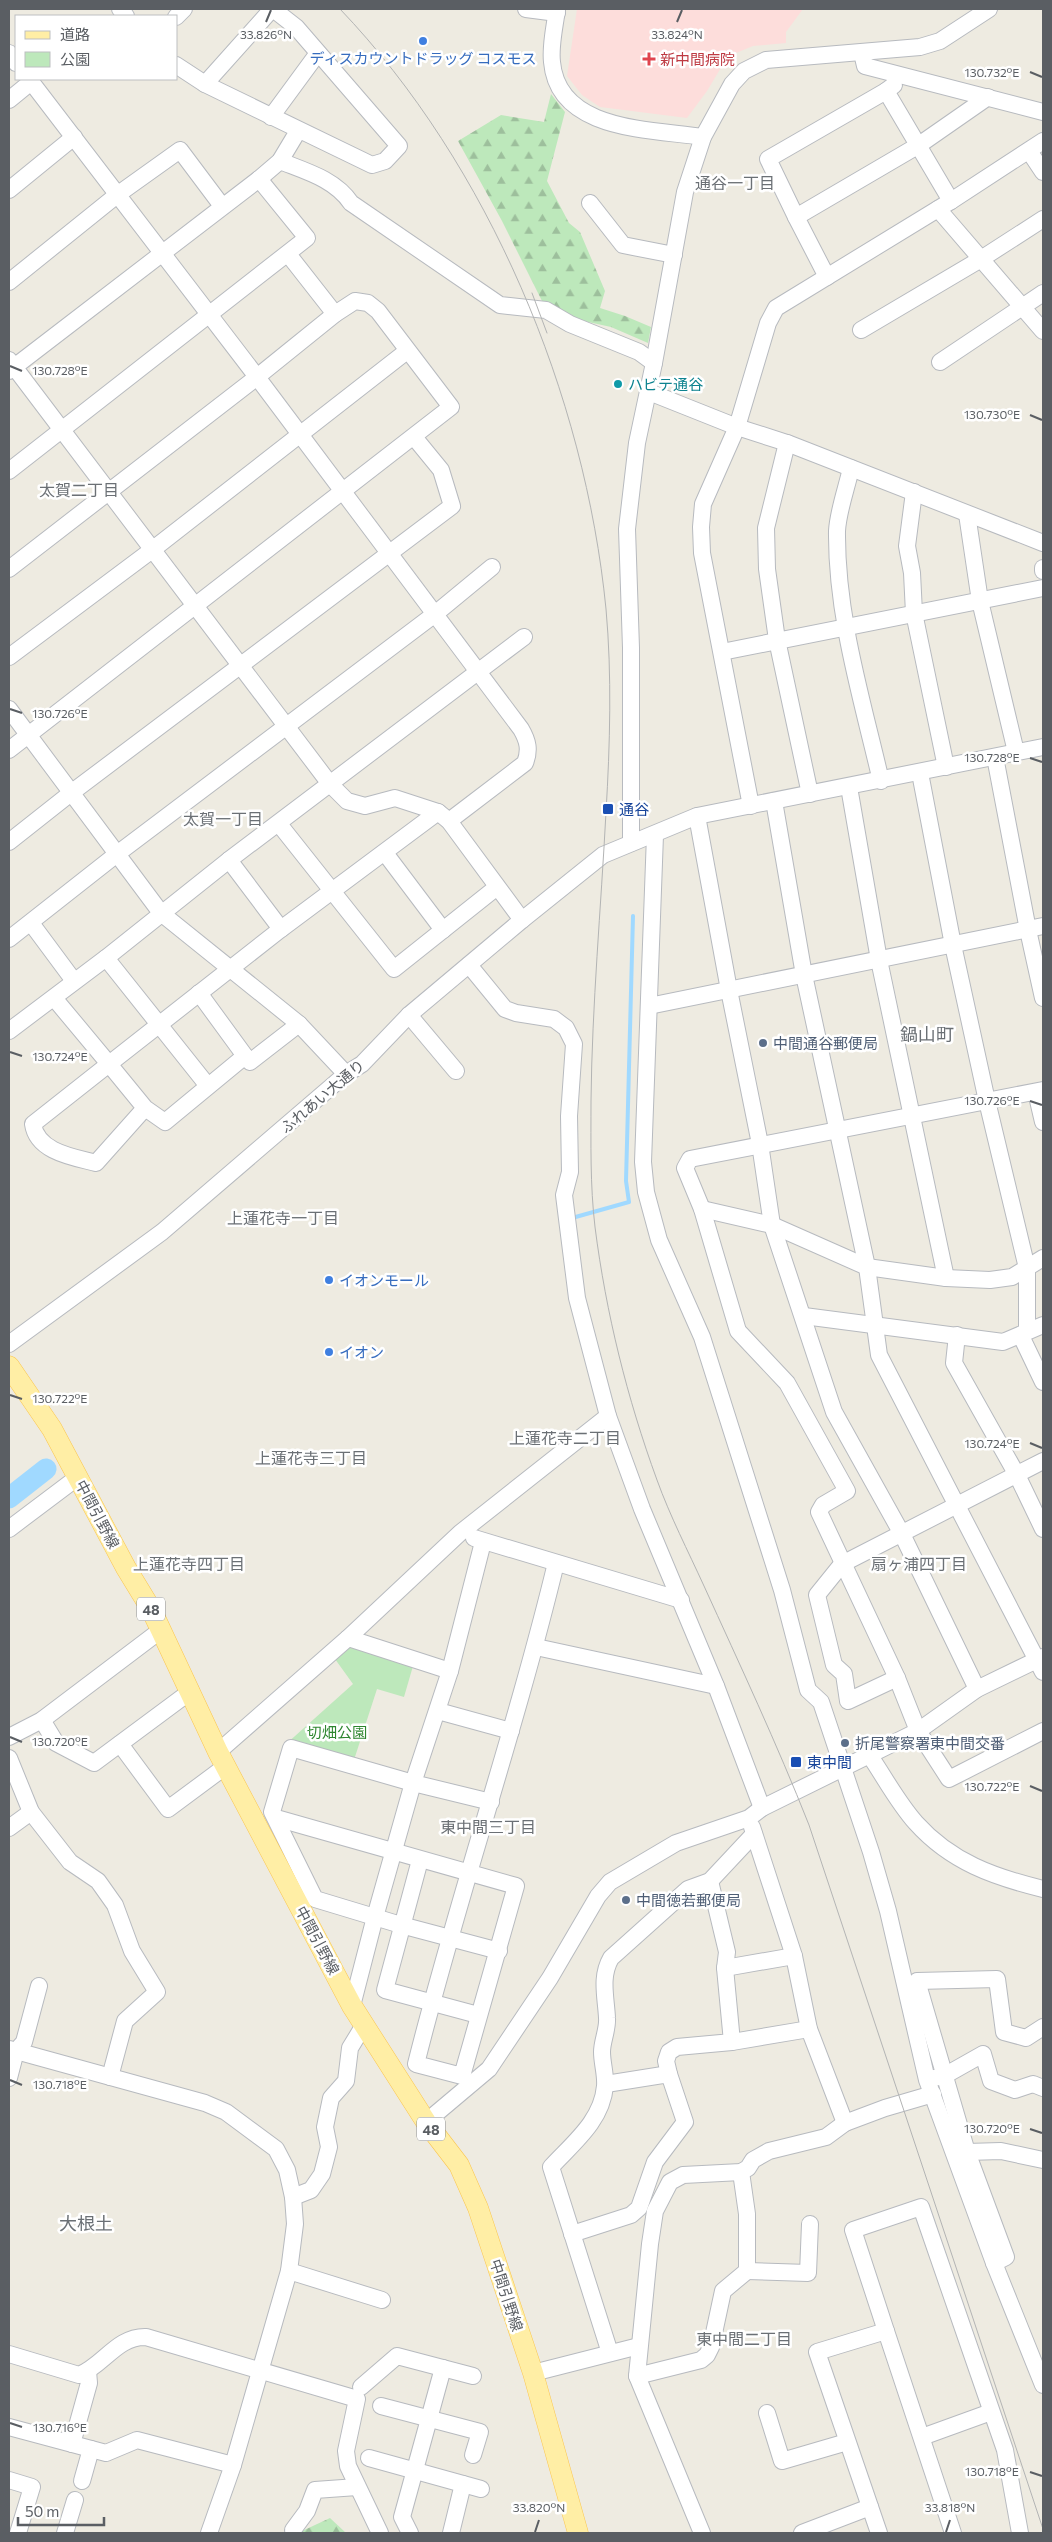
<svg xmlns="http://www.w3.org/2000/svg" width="1052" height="2542" font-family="Commissioner,'Noto Sans JP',sans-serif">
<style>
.medical{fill:#fddddb}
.forest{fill:url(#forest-firs)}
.park{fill:#bde8bb}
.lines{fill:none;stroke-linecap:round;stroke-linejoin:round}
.stream{stroke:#a0d9ff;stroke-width:4}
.river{stroke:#a0d9ff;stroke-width:21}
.minor-casing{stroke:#b7babf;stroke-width:18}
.major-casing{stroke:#fbc54d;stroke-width:21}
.minor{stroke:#fff;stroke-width:16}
.major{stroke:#ffeea5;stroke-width:20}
.tram{stroke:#b3b4b4;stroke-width:1}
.ticks{fill:none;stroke:#5a5e63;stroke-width:2}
.shop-dot{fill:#3f7fe0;stroke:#fff;stroke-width:2}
.health-dot{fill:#e0444e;stroke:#fff;stroke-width:2}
.culture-dot{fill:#0f9aa8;stroke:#fff;stroke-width:2}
.transit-dot{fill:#1a4fb4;stroke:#fff;stroke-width:2}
.service-dot{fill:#5c6f8a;stroke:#fff;stroke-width:2}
.labels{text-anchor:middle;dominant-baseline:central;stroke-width:5;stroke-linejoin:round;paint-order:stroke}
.shield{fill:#fff;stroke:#8c8e92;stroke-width:1}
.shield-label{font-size:14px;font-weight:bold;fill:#5a5e63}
.shop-label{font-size:15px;fill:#366cbe;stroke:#fff;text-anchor:start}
.health-label{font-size:15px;fill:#be3a42;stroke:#fff;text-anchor:start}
.culture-label{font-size:15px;fill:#0d838f;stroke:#fff;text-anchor:start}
.transit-label{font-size:15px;fill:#164399;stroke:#fff;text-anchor:start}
.service-label{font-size:15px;fill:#4e5e75;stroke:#fff;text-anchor:start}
.street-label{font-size:15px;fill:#5a5e63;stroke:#fff}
.park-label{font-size:15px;fill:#2e862f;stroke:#fff}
.neighbourhood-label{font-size:16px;fill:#6b7075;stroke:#fff}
.quarter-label{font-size:18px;fill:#6b7075;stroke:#fff}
.ticks-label{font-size:12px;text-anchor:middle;fill:#5a5e63;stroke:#fff;stroke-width:5;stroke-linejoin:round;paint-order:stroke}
</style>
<defs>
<pattern id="forest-firs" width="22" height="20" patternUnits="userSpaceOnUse" patternTransform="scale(1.25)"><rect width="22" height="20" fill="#bde8bb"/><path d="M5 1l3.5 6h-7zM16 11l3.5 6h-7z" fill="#9dbf9c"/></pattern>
</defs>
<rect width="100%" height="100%" fill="#eeebe1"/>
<path class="medical" d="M577,9h226l-17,23v11l-33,3 -17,7 -14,13 -15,25 -20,27 -87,-11 -18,-12 -15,-19z"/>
<g class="forest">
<path d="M551,94l14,18 -18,69 22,42 11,9 25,59 -5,17 25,8 26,11 -3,16 -37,-16 -41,-9 -27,-15 -41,-82 -44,-80 43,-26 43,7z"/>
<path d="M330,2518l16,15h-47l1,-1z"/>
</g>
<path class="park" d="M350,1646l63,20 -9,31 -27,-8 -24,74 -68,-18 68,-61 -18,-25z"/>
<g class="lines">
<path class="stream" d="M572,1218l57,-16 -3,-21 7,-265"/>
<path class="river" d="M9,1498l37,-29"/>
<g class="minor-casing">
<g id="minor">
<path d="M120,9l6,7"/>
<path d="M526,9l31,4"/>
<path d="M557,9c-2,17 -7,36 -5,53 6,70 100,67 151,75"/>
<path d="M176,17l8,-8"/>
<path d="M9,53l7,10"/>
<path d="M862,53l3,13 178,46"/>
<path d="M176,65l29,19 167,81 13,-4 14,-15 -103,-119 -23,-18"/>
<path d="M29,79l228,298 264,352c7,12 9,21 4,34l-76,58"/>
<path d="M205,84l67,-75"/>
<path d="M894,85l-8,6 65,110"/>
<path d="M9,100l22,-18"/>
<path d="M271,117l47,-64"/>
<path d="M1029,151l14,21"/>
<path d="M280,161c25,10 55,18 71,42l149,102 46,5 24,14 69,28 15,11"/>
<path d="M9,190l65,-53"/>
<path d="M590,203l33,42 51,10"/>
<path d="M938,209l105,122"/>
<path d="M796,217l-28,-58 118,-68"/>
<path d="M288,254l47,60"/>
<path d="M827,277l-31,-60 123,-72 69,-48"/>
<path d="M9,282l108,-87 63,-45 42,56"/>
<path d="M861,330l120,-71 62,-40"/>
<path d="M9,360l321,424 17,17 18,5 30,-8 43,14 11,9 73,99"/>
<path d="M940,362l103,-69"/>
<path d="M9,371l250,-192 21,-18 18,-30"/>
<path d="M649,392l88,35 50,16 256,100"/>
<path d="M787,443l-21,85 1,41 10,71 33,154"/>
<path d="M851,468c-4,19 -13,43 -14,63 -1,84 25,168 44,250"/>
<path d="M9,471l298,-233 -48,-59"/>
<path d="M914,492l-7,54 5,27 2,40 32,154"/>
<path d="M967,514l13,87 36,151"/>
<path d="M1043,568v3"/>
<path d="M9,569l248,-192 78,-63 20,-13 13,2 10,8 73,96 -442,343"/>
<path d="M722,652l321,-64"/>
<path d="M9,657l143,-107 255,-199"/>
<path d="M9,709l152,204 138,111 47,50"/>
<path d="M995,757l33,173 15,68"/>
<path d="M920,773l33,172 34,156 40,167v63"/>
<path d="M849,787l30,173 67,318"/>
<path d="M774,801l30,174 63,292 12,88 164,317"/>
<path d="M751,806l-49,-253 -1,-26 2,-23 34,-77 31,-104 8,-15 175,-107 92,-60"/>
<path d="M697,816l32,174 31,154 12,81 62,187 68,122 75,155"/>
<path d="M279,824l115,145 103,-82"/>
<path d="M655,835l-12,327 3,30 13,48 43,97 80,253 26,100 13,12 50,150 17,59 39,169 67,183 49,122"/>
<path d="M9,842l62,-49 381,-287 -11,-36 -27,-33"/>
<path d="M631,843v-195l-4,-119 10,-86 17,-80 31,-171 18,-55 29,-53 12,-13 22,-11 154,-13 20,-6 49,-32"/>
<path d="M385,853l58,77"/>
<path d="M229,860l52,69"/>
<path d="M31,923l43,58"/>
<path d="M9,939l108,-85 318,-240 57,-47"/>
<path d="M106,958l102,128"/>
<path d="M469,965l36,44 11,4 38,6 12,9 8,16 -5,72 1,56 -6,23 13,103 31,118 34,93 74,177 46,122"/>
<path d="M199,993l46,63"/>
<path d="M54,998l55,66 172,-135 157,-117"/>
<path d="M649,1006l394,-80"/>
<path d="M409,1015l47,56"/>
<path d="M9,1031l97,-73 123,-98 295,-223"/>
<path d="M1043,1090l-353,69 -5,9 17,41 36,122 49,52 60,108 -24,14 -4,7 78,166 21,53 31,48 94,-48"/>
<path d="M1036,1092l7,30"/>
<path d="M145,1108l-49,55c-23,-6 -59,-11 -63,-39l76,-60 36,44 20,14 80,-66 5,6 49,-38"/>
<path d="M702,1209l70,16 95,42 79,11 44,2 22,-3 31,-19"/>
<path d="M804,1316l199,26 40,-17"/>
<path d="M957,1335l-3,28 63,112 26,54"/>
<path d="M1021,1336l22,46"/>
<path d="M9,1344l153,-112 184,-158 16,-10 47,-49 113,-95 81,-65 94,-39 346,-69"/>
<path d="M9,1529l69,-52"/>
<path d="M474,1538l207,62"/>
<path d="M348,1638l102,33"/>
<path d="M536,1647l180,39"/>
<path d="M897,1678l-49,23 -4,-27 -10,-9 -17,-70 25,-31 201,-103"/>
<path d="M438,1711l73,20"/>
<path d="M42,1720l14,23 38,20 97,-72"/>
<path d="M9,1737l33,-17 119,-90"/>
<path d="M120,1744l48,65 58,-43"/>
<path d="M218,1752l130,-114 112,-105 148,-117"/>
<path d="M870,1756c15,22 28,47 46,67 35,39 78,54 127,66"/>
<path d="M9,1758l22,54 39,50 28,19 17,24 17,46 25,41 -32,29 -15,56"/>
<path d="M491,1802l-78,-19 -122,-35 -19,64 43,87 86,26 98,26"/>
<path d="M276,1818l240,68 -54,190 -46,-12c42,-168 99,-332 140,-501"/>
<path d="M752,1827l42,129 15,73 36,94"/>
<path d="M9,1828l22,-16"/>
<path d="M420,1860l-35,130 93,25"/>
<path d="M725,1968l69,-12"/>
<path d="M352,2006l23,-89 38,-134 37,-112 33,-129"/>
<path d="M732,2042l77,-13"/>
<path d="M9,2049l196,54 21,9 50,37 11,21 6,27 2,27 -6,47 -56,194 -24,68"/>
<path d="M669,2074l-3,-13 3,-9 8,-5 55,-5 -7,-74 2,-16 -17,-71"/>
<path d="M9,2078l7,-27 8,-9 15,-56"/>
<path d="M934,2078l10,-2 39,-22 8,27 24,9 18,-6 10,4"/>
<path d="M426,2122l63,-53 61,-91 48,-82 12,-14 66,-39 73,-25 13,-10 156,-77 59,-42 66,-32"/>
<path d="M967,2152l34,-1 42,9"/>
<path d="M293,2197l18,-7 11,-16 7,-27 -4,-20 6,-29 15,-17 4,-33 14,-23"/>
<path d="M572,2234l59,-19 8,-7 16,-46 30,-40 -16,-48 -63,10"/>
<path d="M994,2263l12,-6 -39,-105 -50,-171 80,-2 7,53 22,6 17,-11"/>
<path d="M289,2271l93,29"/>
<path d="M747,2271l61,2 2,-49"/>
<path d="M886,2331l67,202"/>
<path d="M610,2353l-59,-186c22,-24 51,-46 54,-81 1,-11 -3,-23 -3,-34 0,-11 6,-23 5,-34 -1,-21 -7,-41 4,-60l77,-69 22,-8 44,-47"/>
<path d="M9,2354l70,21c24,-9 38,-39 67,-38l211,62 -11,52 2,15 32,67"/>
<path d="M533,2373l106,-27"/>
<path d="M637,2376l64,-16 6,-5 4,-8 12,-56 24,-20v-57l-6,-42"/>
<path d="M361,2387l36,-31 76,20"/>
<path d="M381,2406l99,26 -7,23"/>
<path d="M767,2413l15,48 65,-19"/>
<path d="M9,2427l97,26 31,-13 96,25"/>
<path d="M922,2437l69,-25"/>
<path d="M72,2444l17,-61 -1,-12"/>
<path d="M369,2458l112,31"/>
<path d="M9,2480l23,7 -14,46"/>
<path d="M82,2481l9,-32"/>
<path d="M293,2530l14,-19 8,-21 42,-3"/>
<path d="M65,2533l10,-33"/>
<path d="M410,2533l-8,-16 41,-149"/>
<path d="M451,2533l12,-49"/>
<path d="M702,2533l-65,-157 13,-132 5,-33 15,-29 13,-7 58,-3 7,-4 5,-8 16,-9 57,-14 19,-14 40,-15 48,-14"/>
<path d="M802,2533l68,-26"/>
<path d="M879,2533l-62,-181 69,-21 -33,-101 68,-23 84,243 15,83"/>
</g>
</g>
<g class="major-casing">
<path id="major" d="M9,1366l43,63 74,139 25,41 67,143 134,254 74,116 33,43 19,43 55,165 45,160"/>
</g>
<use href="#minor" class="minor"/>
<use href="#major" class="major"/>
<g class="tram">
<path d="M340,9c149,156 245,386 266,600 6,66 4,136 0,203 -5,96 -14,193 -15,289 0,42 -1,84 4,126 11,86 32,171 62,253 13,36 31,71 47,106 36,79 73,158 105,239l234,704"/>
<path d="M532,293l15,40"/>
</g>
</g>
<path class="ticks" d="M266,22l5,-12M677,22l5,-12M1030,72l12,5M10,366l12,5M1030,415l12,5M10,709l12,4M1030,758l12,4M10,1052l12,4M1030,1101l12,4M10,1395l12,4M1030,1443l12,5M10,1737l12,5M1030,1786l12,5M10,2080l12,5M1030,2129l12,4M10,2423l12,4M1030,2472l12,4M535,2532l4,-12M946,2532l4,-12"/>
<g class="shop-dot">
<circle cx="423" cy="41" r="5"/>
<circle cx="329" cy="1280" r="5"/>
<circle cx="329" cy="1352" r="5"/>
</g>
<path class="health-dot" d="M646.5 51.5h5v5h5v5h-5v5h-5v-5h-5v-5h5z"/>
<circle class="culture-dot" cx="618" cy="384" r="5"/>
<g class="transit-dot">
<rect x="602" y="803" width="12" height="12" rx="2.5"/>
<rect x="790" y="1756" width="12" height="12" rx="2.5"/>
</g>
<g class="service-dot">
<circle cx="763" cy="1043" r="5"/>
<circle cx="845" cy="1743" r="5"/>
<circle cx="626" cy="1900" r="5"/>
</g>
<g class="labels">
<g class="shield">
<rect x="137" y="1597.5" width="28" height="23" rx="4"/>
<rect x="417" y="2117.5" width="28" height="23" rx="4"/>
</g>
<g class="shield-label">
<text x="151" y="1609">48</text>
<text x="431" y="2129">48</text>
</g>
<g class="shop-label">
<text x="423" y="58" text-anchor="middle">ディスカウントドラッグ コスモス</text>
<text x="339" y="1280">イオンモール</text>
<text x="339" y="1352">イオン</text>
</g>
<g class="health-label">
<text x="660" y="59">新中間病院</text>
</g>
<g class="culture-label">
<text x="628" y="384">ハビテ通谷</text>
</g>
<g class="transit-label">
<text x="619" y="809">通谷</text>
<text x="807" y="1762">東中間</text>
</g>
<g class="service-label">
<text x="773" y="1043">中間通谷郵便局</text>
<text x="855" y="1743">折尾警察署東中間交番</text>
<text x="636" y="1900">中間徳若郵便局</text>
</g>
<g class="street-label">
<text transform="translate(322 1096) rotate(-40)">ふれあい大通り</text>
<text transform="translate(98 1514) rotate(62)">中間引野線</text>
<text transform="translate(318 1940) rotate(62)">中間引野線</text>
<text transform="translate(507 2295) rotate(72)">中間引野線</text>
</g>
<g class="park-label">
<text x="337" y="1732">切畑公園</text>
</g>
<g class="neighbourhood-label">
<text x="735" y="182">通谷一丁目</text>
<text x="79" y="489">太賀二丁目</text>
<text x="223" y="818">太賀一丁目</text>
<text x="283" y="1217">上蓮花寺一丁目</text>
<text x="565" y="1437">上蓮花寺二丁目</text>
<text x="311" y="1457">上蓮花寺三丁目</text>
<text x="189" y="1563">上蓮花寺四丁目</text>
<text x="919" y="1563">扇ヶ浦四丁目</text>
<text x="488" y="1826">東中間三丁目</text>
<text x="744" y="2338">東中間二丁目</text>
</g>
<g class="quarter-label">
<text x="927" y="1034">鍋山町</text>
<text x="86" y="2223">大根土</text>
</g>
</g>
<g class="ticks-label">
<text x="266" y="39">33.826°N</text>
<text x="677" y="39">33.824°N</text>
<text x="992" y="77">130.732°E</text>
<text x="60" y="375">130.728°E</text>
<text x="992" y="419">130.730°E</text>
<text x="60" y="718">130.726°E</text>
<text x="992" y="762">130.728°E</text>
<text x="60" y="1061">130.724°E</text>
<text x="992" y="1105">130.726°E</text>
<text x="60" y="1403">130.722°E</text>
<text x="992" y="1448">130.724°E</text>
<text x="60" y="1746">130.720°E</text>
<text x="992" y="1791">130.722°E</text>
<text x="60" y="2089">130.718°E</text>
<text x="992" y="2133">130.720°E</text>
<text x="60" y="2432">130.716°E</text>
<text x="992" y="2476">130.718°E</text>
<text x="539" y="2512">33.820°N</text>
<text x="950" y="2512">33.818°N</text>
</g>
<rect width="1052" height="2542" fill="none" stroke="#5a5e63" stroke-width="20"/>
<rect x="15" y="15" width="162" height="65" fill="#ffffff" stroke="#bdbfc1"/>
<rect x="25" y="31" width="25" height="8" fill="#ffeea5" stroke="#bdbfc1"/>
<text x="60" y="40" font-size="15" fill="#5a5e63">道路</text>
<rect x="25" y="52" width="25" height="15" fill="#bde8bb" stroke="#bdbfc1"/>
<text x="60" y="65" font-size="15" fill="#5a5e63">公園</text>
<path d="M18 2517v8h86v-8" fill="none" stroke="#5a5e63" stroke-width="2.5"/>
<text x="25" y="2517" font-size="15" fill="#5a5e63" stroke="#ffffff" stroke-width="4" paint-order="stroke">50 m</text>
</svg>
